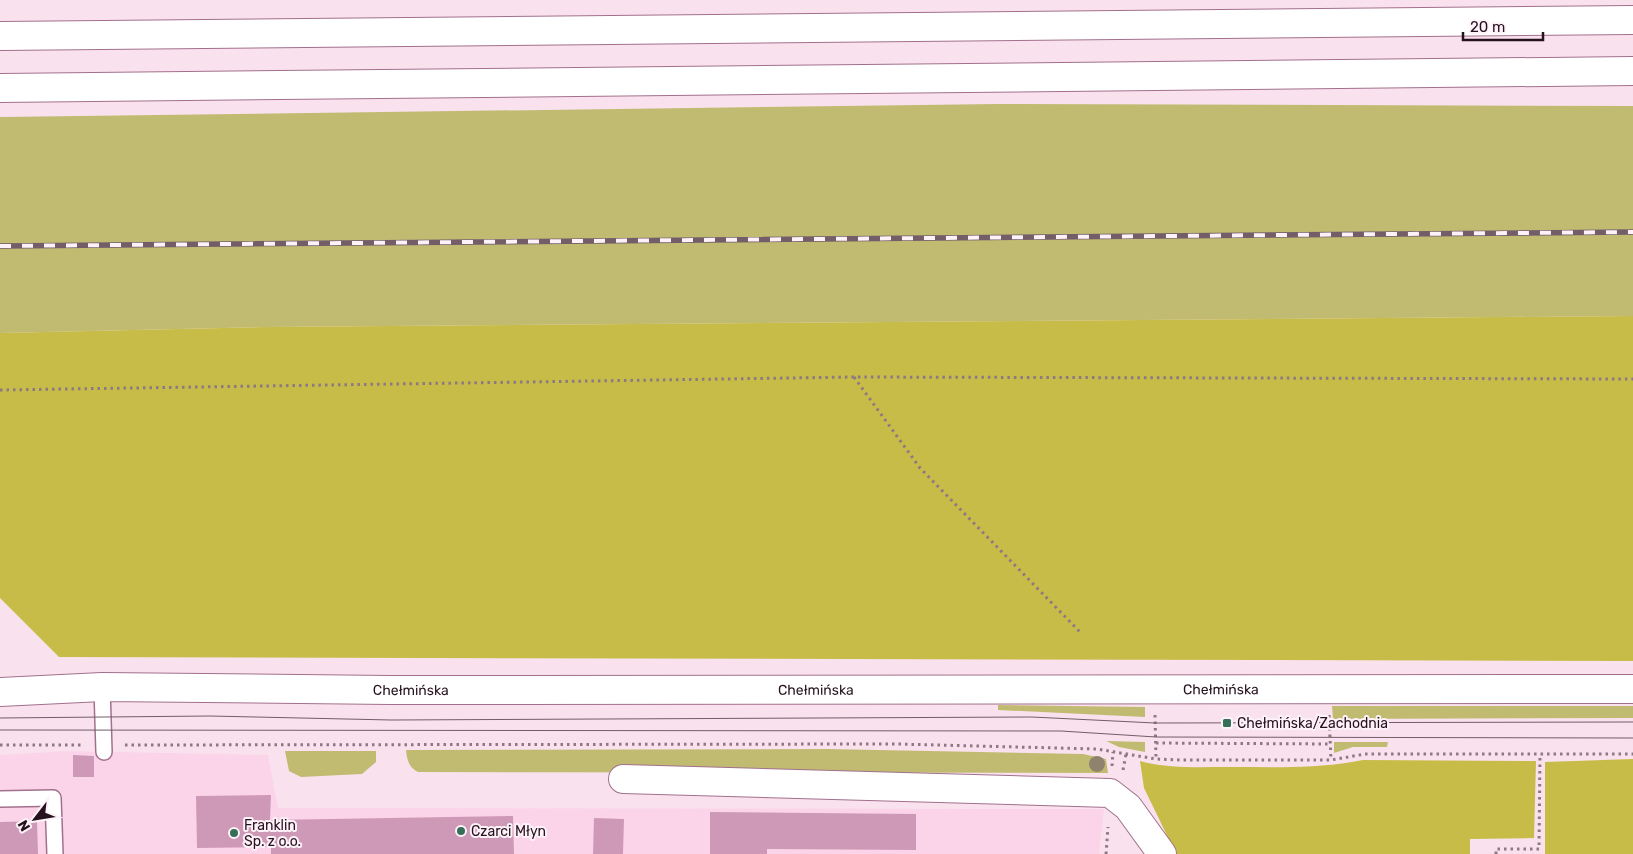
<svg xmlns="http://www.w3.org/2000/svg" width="1633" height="854" font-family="Rubik,sans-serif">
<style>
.built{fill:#fbd4e9}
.green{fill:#c1bb72}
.forest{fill:#c6bc47}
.building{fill:#ce99b6}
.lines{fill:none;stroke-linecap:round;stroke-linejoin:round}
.lane-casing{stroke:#a2708c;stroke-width:18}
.street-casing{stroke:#a2708c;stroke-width:30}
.secondary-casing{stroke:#a2708c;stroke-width:30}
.primary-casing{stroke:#a2708c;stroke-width:30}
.path{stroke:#8e7884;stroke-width:3;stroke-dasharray:2.5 4;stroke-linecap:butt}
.lane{stroke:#fff;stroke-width:15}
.street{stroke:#fff;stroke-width:28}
.secondary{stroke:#fff;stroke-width:28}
.primary{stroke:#fff;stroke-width:28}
.tram{stroke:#725d69;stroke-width:1}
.rail-casing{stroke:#725d69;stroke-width:5.5}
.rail{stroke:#fef2f9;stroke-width:4;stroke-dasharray:11;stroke-linecap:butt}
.tree{fill:#90836d}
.poi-dot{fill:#366f57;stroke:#fef2f9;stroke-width:2}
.labels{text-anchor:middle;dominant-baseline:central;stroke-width:4;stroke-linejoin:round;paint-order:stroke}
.street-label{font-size:14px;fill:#26121e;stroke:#fef2f9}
.poi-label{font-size:14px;fill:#26121e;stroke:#fef2f9;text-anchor:start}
</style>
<rect width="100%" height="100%" fill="#f9e2ee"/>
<path class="built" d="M65,751l203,4 10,53 826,1 -5,45h-1099v-99z"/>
<g class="green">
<path d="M997,104l636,2v210l-1367,11 -266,6v-216z"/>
<path d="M998,705l147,2v10l-147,-7z"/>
<path d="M1332,706h301v12l-300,1z"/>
<path d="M1106,741l39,1v10l-26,-5z"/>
<path d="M1334,742h54l-1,5h-34l-19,6z"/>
<path d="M827,749l256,5 23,5 2,14 -690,-1c-9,-4 -11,-12 -12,-22z"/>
<path d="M285,751h91v11l-14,12 -61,3 -12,-6z"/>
</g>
<g class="forest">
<path d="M1633,316v345l-1574,-4 -59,-59v-265l266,-6z"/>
<path d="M1633,759v95h-88v-92z"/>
<path d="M1363,760l173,1 -2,77 -64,1v15h-294l-32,-66 -4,-27c29,8 60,6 90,6 46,0 89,2 133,-7z"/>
</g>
<g class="building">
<path d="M73,755l21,1v21h-21z"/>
<path d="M271,795l-1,25 243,-4 1,38h-243v-7l-74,1 -1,-52z"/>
<path d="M710,812l206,2v36l-149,-1v5h-57z"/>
<path d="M594,818l30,1 -1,35h-30z"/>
<path d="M37,821l1,33h-38v-32z"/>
</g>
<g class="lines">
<g class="lane-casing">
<g id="lane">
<path d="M102,687l2,65"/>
<path d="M0,799l53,-1 2,56"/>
</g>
</g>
<g class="street-casing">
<path id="street" d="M623,779l487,14 18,14 34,47"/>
</g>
<g class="secondary-casing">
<g id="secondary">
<path id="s1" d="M0,692l102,-5 288,3 1243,-1"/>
</g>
</g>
<g class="primary-casing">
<g id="primary">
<path d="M0,36l1633,-16"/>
<path d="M0,88l1633,-17"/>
</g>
</g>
<g class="path">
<path d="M854,377l66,91 162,166"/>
<path d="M0,390l854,-13 779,2"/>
<path d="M1155,715l1,44"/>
<path d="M1329,715l2,45"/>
<path d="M1156,743l174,1"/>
<path d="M0,745h84"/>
<path d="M125,745l771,-1 201,5 59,10 25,1h150l34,-6h268"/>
<path d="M1112,766l1,-14"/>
<path d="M1123,770l3,-16"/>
<path d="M1106,854l2,-27"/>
<path d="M1496,854v-5h43l1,-95"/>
</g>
<use href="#lane" class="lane"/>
<use href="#street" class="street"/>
<use href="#secondary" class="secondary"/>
<use href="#primary" class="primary"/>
<g class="tram">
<path d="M0,718l210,-2 181,4 641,-3 123,6 478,-1"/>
<path d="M0,730l1061,1 95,6 477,1"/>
</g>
<g class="rail-casing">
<path id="rail" d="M0,246l1633,-14"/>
</g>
<use href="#rail" class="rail"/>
</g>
<circle class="tree" cx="1097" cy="764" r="8"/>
<g class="poi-dot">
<rect x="1222" y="718" width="10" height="10" rx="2.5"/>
<circle cx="461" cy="831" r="5"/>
<circle cx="234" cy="833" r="5"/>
</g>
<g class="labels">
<g class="street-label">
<text stroke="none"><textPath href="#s1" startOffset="1221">Chełmińska</textPath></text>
<text stroke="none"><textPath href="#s1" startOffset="411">Chełmińska</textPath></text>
<text stroke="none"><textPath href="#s1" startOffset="816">Chełmińska</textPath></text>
</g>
<g class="poi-label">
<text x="1237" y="723">Chełmińska/Zachodnia</text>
<text x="244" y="825">Franklin<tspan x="244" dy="16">Sp. z o.o.</tspan></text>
<text x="471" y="831">Czarci Młyn</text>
</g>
</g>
<g transform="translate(35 819) rotate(239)" stroke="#fef2f9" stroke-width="4" paint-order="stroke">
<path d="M0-4L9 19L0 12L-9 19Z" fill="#26121e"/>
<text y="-8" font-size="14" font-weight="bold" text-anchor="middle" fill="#26121e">N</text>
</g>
<path d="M1463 32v8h80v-8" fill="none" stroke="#26121e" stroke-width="2.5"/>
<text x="1470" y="32" font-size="15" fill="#26121e" stroke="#fef2f9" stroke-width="4" paint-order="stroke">20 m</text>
</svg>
